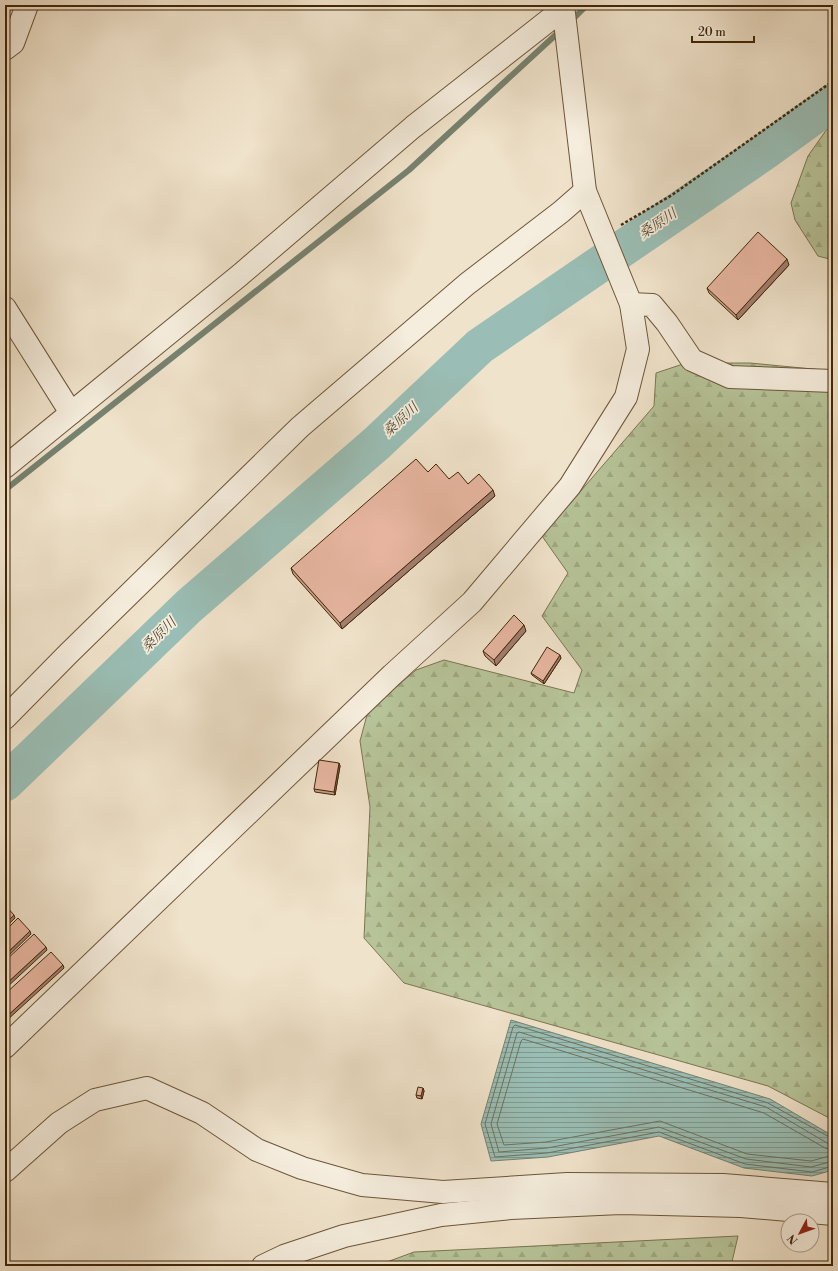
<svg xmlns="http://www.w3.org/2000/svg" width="838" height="1271" font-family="'Libre Bodoni','Noto Serif JP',serif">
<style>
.forest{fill:url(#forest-firs);stroke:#7c7650}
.water{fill:url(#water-rules);stroke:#768270}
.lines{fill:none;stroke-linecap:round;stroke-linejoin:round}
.shore{stroke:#6e725e;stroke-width:1}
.stream{stroke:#768270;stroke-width:6}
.river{stroke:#9abeb5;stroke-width:37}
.minor-casing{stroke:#6d5639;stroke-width:24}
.path{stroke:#412708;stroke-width:2.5;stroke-dasharray:3 2;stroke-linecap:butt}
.minor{stroke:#f5eddd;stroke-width:22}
.wall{fill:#c89d8a;stroke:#412708}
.shaded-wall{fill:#a27f71;stroke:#412708}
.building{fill:#e8b6a1;stroke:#412708}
.labels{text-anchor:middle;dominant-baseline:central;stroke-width:3.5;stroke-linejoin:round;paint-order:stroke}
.water-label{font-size:14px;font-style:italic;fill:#574d33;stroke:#f5eddd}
</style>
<defs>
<pattern id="forest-firs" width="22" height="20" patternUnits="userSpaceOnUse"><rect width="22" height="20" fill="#b7c499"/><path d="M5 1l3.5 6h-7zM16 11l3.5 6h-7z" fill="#9fa882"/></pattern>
<pattern id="water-rules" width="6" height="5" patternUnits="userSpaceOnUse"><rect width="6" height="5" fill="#9abeb5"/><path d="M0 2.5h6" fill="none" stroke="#7f9a91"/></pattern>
</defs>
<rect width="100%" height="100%" fill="#f0e3cb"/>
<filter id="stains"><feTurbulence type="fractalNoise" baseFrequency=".005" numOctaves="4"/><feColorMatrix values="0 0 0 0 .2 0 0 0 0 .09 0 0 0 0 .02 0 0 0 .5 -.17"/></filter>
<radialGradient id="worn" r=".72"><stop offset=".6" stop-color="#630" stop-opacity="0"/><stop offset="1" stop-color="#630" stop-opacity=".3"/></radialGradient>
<g class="forest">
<path d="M833,126v134l-15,-4 -23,-36 -4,-17 17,-47 19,-27z"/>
<path d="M686,363h64l83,8v749l-65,-34 -364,-103 -40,-45 6,-131 -10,-66 8,-30 48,-41 28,-10 130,33 8,-23 -40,-54 26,-43 -26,-37 112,-130 2,-33z"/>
<path d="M738,1236l-7,30h-355l38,-14z"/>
</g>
<path class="water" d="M511,1020l259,79 63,37v34l-21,6 -68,-8 -85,-32 -111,21 -57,4 -10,-37z"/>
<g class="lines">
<g class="shore">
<path d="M833,1139l-65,-36 -253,-78 -2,2 -28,97 10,33 52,-4 112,-21 86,32 67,8 21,-6"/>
<path d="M833,1144l-6,-1 -61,-36 -247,-75 -2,1 -26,91 8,28 48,-4 112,-21 87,32 65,8 22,-6"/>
<path d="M833,1150l-8,-2 -61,-35 -241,-74 -2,2 -24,83 7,21 42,-3 114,-21 87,33 64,7 22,-6"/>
</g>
<g class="stream">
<path d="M570,22l17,-17"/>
<path d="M5,490l404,-320 153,-141"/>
</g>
<path class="river" d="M5,783l184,-177 188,-163 103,-97 284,-194 69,-50"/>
<g class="minor-casing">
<g id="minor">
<path d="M5,49l8,-6 14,-38"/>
<path d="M631,304l21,1 15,18 25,37 38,17 103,4"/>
<path d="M5,308l66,105"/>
<path d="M5,467l235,-192 173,-148 150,-118"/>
<path d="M5,718l63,-64 232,-227 167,-143 94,-72 24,-21"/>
<path d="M5,1047l387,-372 80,-73 98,-116 56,-89 12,-48 -7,-45 -46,-113 -22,-186"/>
<path d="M5,1171l54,-48 36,-23 52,-12 55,25 55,37 45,18 60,17 81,7 124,-8 156,1 110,9"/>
<path d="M263,1266l21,-10 60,-20 97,-21 70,-7 110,-5 120,3 92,8"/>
</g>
</g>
<path class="path" d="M621,225l51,-30 161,-114"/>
<use href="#minor" class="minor"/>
</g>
<g class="wall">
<path d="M789,265l-51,55 -29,-27 -2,-5z"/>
<path d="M428,472l21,7 19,5 27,12 -153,133 -49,-55 -2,-6z"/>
<path d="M526,631l-30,35 -11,-10 -2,-5z"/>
<path d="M561,658l-17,26 -12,-9 -1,-2z"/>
<path d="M339,763l1,3 -5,29 -20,-3 -1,-3z"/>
<path d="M423,1088l1,3 -2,8 -5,-1 -1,-3z"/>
<path d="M833,1244v11l-2,-1 -1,-3z"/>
</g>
<g class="shaded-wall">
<path d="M787,259l2,6 -51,55 -2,-5z"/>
<path d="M493,490l2,6 -153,133 -2,-6z"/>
<path d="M524,625l2,6 -30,35 -2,-6z"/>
<path d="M560,655l1,3 -17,26 -1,-3z"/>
<path d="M339,763l1,3 -5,29 -1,-3z"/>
<path d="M14,915l1,3 -10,10v-4z"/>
<path d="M30,931l1,3 -26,25v-4z"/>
<path d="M46,947l1,3 -42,39v-4z"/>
<path d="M63,965l1,3 -59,54v-4z"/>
<path d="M423,1088l1,3 -2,8 -1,-3z"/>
</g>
<g class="building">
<path d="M758,232l29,27 -51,56 -29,-27z"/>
<path d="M416,459l12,13 8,-8 13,15 9,-7 10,12 11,-10 14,16 -153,133 -49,-55z"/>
<path d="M514,615l10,10 -30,35 -11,-9z"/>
<path d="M547,647l13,8 -17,26 -12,-8z"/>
<path d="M319,760l20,3 -5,29 -20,-3z"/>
<path d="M5,905l9,10 -9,9z"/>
<path d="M18,918l12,13 -25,24v-24z"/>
<path d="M34,934l12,13 -41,38v-24z"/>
<path d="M51,952l12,13 -58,53v-24z"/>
<path d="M418,1087l5,1 -2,8 -5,-1z"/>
<path d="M831,1243l2,1v8l-3,-1z"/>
</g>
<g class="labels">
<g class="water-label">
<text transform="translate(658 224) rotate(-34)">桑原川</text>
<text transform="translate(401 420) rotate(-43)">桑原川</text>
<text transform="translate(159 635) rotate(-44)">桑原川</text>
</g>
</g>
<rect width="838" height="1271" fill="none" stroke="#f0e3cb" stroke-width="20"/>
<rect x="6" y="6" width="826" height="1259" fill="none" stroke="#412708" stroke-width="2"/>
<rect x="10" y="10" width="818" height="1251" fill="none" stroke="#412708"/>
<g transform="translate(800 1233) rotate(229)"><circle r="19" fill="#f5eddd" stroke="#ad9e88"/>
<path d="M0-3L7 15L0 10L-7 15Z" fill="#8f2418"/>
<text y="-6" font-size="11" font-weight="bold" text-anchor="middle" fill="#412708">N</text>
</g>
<path d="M692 36v6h62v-6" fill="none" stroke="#412708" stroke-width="2"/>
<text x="698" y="36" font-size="12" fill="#412708" stroke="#f5eddd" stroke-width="3" paint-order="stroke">20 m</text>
<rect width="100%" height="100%" filter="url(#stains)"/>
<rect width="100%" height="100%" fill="url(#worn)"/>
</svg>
